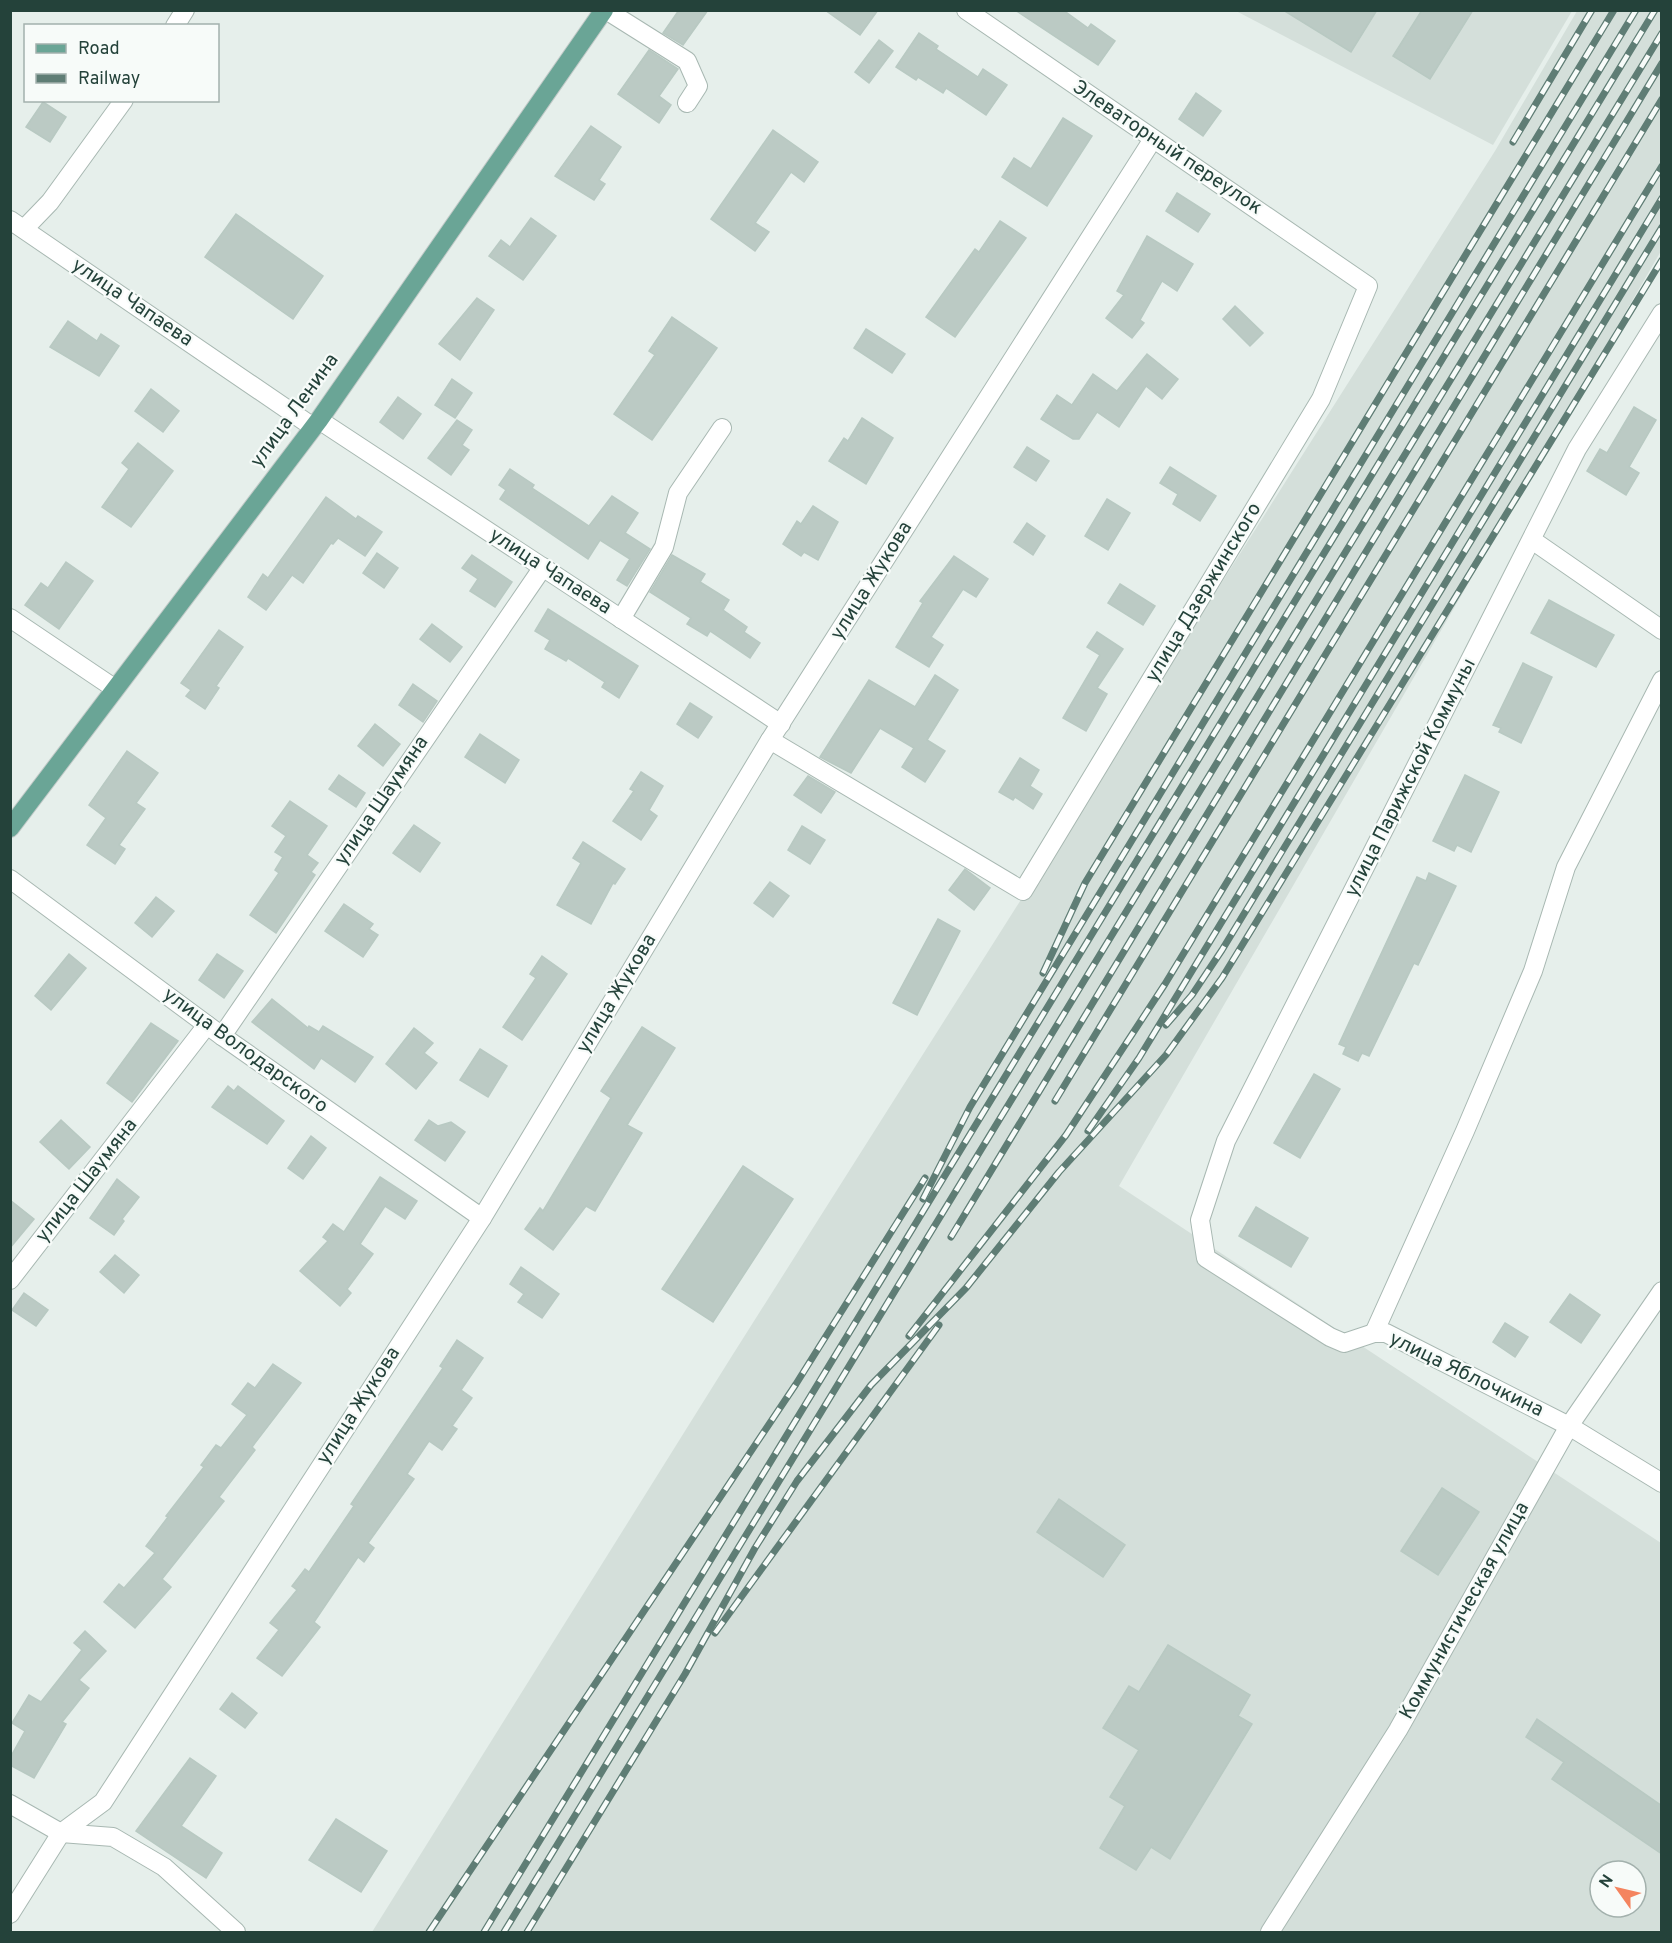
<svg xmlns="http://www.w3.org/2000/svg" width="1672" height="1943" font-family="Overpass,sans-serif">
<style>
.built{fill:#d4dfda;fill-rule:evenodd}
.building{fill:#bbcac4;stroke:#b8c9c2;stroke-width:1.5}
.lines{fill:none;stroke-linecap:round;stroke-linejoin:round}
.minor-casing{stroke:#a8b8b2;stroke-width:20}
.major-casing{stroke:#c2cac8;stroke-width:20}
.minor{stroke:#fff;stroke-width:18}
.major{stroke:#6aa596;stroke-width:18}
.rail-casing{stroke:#5f7d75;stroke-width:7}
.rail{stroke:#f7fbf9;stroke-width:4.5;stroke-dasharray:14;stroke-linecap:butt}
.labels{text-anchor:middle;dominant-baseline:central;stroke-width:4.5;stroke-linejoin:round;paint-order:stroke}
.street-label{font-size:20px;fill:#24423a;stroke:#f7fbf9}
</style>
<rect width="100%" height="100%" fill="#e6efeb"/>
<g class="built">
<path d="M1236,11h336l-79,134z"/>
<path d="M1577,11h84v240l-542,935 542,357v389h-1289l358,-573 765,-1208zM1600,1871h36v36h-36z"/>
</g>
<g class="building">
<path d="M679,10h29l-25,35 -20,-12z"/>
<path d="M825,10h53l-18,25z"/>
<path d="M1015,10h48l25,18 3,-4 24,17 -17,24z"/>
<path d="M1283,10h94l-26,42z"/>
<path d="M1422,10h51l-43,69 -37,-23z"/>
<path d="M919,33l19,13 -2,3 42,28 5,-8 24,16 -21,30 -40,-27 -3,5 -25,-16 -2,3 -20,-13z"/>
<path d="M879,40l14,11 -24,32 -14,-11z"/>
<path d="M649,50l29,19 -19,27 12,9 -12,18 -41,-29z"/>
<path d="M1196,93l25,18 -18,25 -24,-17z"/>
<path d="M43,102l23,15 -16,25 -24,-15z"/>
<path d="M1063,118l29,18 -45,70 -45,-29 12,-19 17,11z"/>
<path d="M591,126l30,21 -22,33 6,4 -11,16 -39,-24z"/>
<path d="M773,130l45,32 -14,20 -13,-10 -36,51 14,9 -14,19 -44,-32z"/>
<path d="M1177,193l33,21 -12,18 -32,-21z"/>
<path d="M236,214l87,62 -30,43 -88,-62z"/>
<path d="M531,218l25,18 -33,44 -34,-24 12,-16 9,7z"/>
<path d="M1000,221l26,17 -71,99 -29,-20 49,-68 4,3z"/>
<path d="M1147,236l46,28 -16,27 -15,-10 -22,39 4,3 -12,15 -26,-20 18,-23 -7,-4z"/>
<path d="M477,298l17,12 -34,50 -21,-16z"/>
<path d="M1235,306l28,27 -13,13 -27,-27z"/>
<path d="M672,317l45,31 -65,92 -38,-26 41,-59 -6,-4z"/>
<path d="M68,321l29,20 4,-7 18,12 -20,30 -49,-29z"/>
<path d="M866,329l39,25 -13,19 -38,-25z"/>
<path d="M1147,354l31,25 -16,20 -16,-13 -27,41 -22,-15 -18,27h-6l-32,-20 16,-24 15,10 21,-31 24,17z"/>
<path d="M452,379l20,14 -17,25 -20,-13z"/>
<path d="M151,389l28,22 -16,21 -28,-21z"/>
<path d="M398,397l23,17 -18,25 -23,-17z"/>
<path d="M1634,407l22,13 -27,47 10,6 -13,22 -39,-24 13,-22 7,4z"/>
<path d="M862,418l31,20 -27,46 -37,-23 15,-23 4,3z"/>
<path d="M457,420l15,10 -10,15 7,5 -18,25 -23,-17z"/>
<path d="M138,443l35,28 -42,56 -29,-20 27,-38 -7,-6z"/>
<path d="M1027,447l22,14 -13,20 -22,-14z"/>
<path d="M1170,467l46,29 -16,25 -27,-17 5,-10 -18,-11z"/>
<path d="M510,469l24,16 -2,3 57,38 23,-30 26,17 -13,20 25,16 -23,37 -10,-6 13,-21 -30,-19 -12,19 -88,-60 6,-9 -7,-5z"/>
<path d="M326,497l30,22 2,-3 24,16 -17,24 -27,-18 -5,6 -2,-1 -28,40 -11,-8 -26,35 -18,-13 15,-23 5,4z"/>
<path d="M1107,499l23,14 -22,37 -23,-14z"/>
<path d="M813,506l25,16 -20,38 -14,-8 -3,4 -18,-12 14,-23 4,3z"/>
<path d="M1027,523l18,13 -12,19 -19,-13z"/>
<path d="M377,553l21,15 -14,20 -21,-15z"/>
<path d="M472,555l40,27 -17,25 -25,-16 8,-12 -16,-11z"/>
<path d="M672,555l33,19 -5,8 29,18 -6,10 24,17 -3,5 16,11 -10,15 -40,-27 -3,5 -20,-12 4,-6 -41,-26z"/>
<path d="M954,556l34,23 -12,18 -13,-8 -32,48 12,8 -14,22 -33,-20 27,-44 -3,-2z"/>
<path d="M66,562l27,19 -34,48 -34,-24 16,-22 7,5z"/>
<path d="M1120,584l35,22 -12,19 -35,-22z"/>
<path d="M1549,600l65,35 -18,32 -65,-34z"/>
<path d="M548,609l90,57 -19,32 -17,-11 3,-5 -37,-24 -2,3 -21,-12 5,-9 -15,-9z"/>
<path d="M432,624l30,23 -12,15 -30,-23z"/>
<path d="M219,630l24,17 -27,39 3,2 -14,21 -19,-13 5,-6 -10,-7z"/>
<path d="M1097,632l26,17 -26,39 10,6 -21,37 -23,-13 37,-63 -13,-8z"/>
<path d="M1523,663l29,14 -31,66 -22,-11 2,-4 -8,-3z"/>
<path d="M935,675l23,15 -31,50 18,11 -20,31 -23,-15 12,-19 -34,-20 -29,45 -31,-16 49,-77 46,27z"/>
<path d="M413,684l24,17 -14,21 -24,-17z"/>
<path d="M690,703l22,14 -14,21 -21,-14z"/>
<path d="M375,724l25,20 -17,22 -25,-20z"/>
<path d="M480,734l39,26 -14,23 -40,-26z"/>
<path d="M127,751l31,22 -22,30 9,6 -26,36 6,4 -10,15 -28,-19 19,-27 -17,-13z"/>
<path d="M1020,758l19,12 -9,16 12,8 -9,15 -18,-12 -2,3 -14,-8z"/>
<path d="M641,772l22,14 -14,24 8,6 -16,24 -28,-19 21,-30 -4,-2z"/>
<path d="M339,775l26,18 -9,14 -27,-18z"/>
<path d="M1465,775l34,17 -28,60 -14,-7 -3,6 -21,-10z"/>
<path d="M808,776l27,16 -14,21 -27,-18z"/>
<path d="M290,801l37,25 -20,29 11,8 -7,9 4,3 -39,58 -26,-18 29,-42 -4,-3 8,-13 -8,-5 11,-16 -14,-10z"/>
<path d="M414,825l26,18 -20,29 -27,-19z"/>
<path d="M802,826l23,14 -15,24 -22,-14z"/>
<path d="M583,842l42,27 -10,15 -2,-1 -22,41 -34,-19 24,-42 -8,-5z"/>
<path d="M965,869l25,19 -16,22 -25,-20z"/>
<path d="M1429,873l27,13 -38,79 -4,-2 -45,93 -7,-3 -4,8 -15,-7 3,-7 -7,-3 78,-167 9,4z"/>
<path d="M770,882l19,14 -16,21 -19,-14z"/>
<path d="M156,897l18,14 -22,26 -17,-14z"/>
<path d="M344,904l29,20 -4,5 9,6 -15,22 -38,-26z"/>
<path d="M938,919l22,12 -43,84 -24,-12z"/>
<path d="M69,954l17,14 -35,42 -16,-14z"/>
<path d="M217,954l26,17 -19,27 -25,-18z"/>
<path d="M542,956l25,18 -45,66 -19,-13 33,-49 -6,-4z"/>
<path d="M272,999l36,29 1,-2 10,6 4,-6 50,31 -18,25 -34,-24 -7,11 -62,-47z"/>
<path d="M151,1023l27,18 -46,61 -25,-19z"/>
<path d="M642,1027l33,21 -48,77 15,8 -47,78 -9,-5 -33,44 -28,-21 15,-21 3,3 68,-113 -10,-7z"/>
<path d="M414,1028l19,15 -9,10 13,10 -21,26 -30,-25z"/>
<path d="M480,1049l27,17 -19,31 -28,-17z"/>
<path d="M1314,1074l26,15 -40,69 -26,-15z"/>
<path d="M228,1086l6,5 4,-5 46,35 -17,23 -55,-37z"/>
<path d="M61,1120l29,27 -21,22 -29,-27z"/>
<path d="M429,1120l9,6 13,-4 14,10 -20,29 -30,-21z"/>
<path d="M311,1136l15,12 -23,31 -15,-11z"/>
<path d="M743,1166l50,33 -80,123 -51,-33z"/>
<path d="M380,1177l37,24 -12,18 -20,-13 -25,38 13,10 -26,35 4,4 -11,13 -40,-35 28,-30 -5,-4 10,-13 11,8z"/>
<path d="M117,1179l22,18 -17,22 2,2 -10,14 -24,-17z"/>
<path d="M10,1200l24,19 -24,29z"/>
<path d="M1256,1207l52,31 -17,29 -52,-31z"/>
<path d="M115,1255l24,20 -15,18 -24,-21z"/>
<path d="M521,1267l38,27 -17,24 -24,-16 6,-8 -14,-10z"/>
<path d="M24,1293l24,17 -12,16 -24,-16z"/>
<path d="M1570,1294l30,21 -19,28 -31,-21z"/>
<path d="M1505,1323l23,14 -13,20 -22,-15z"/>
<path d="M457,1340l26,18 -22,32 11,8 -20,28 5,3 -15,21 -13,-9 -22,33 7,5 -46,64 6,5 -10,14 -6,-5 -44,65 6,5 -38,49 -25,-18 22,-28 -9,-7 27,-33 -5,-4 13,-17 4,3 45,-66 -3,-2 92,-136 -3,-2z"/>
<path d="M273,1364l28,19 -49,64 3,3 -36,47 5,4 -62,78 9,8 -36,41 -31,-26 15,-18 5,4 31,-35 -9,-7 22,-29 -2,-1 38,-49 -3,-2 15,-20 5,3 26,-33 -15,-11 16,-21 7,5z"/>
<path d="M1442,1488l37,24 -41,63 -37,-24z"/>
<path d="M1059,1499l66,46 -22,32 -66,-45z"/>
<path d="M85,1631l21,20 -27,29 10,8 -27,34 4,2 -32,54 -24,-13v-7l15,-27 -13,-8 17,-28 12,7 41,-52 -8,-7z"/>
<path d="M1168,1645l82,50 -12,21 14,8 -82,135 -19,-12 -15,23 -36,-22 25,-42 -15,-9 29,-47 -36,-22 26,-42 10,6z"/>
<path d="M232,1693l25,20 -12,15 -25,-19z"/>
<path d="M1537,1719l125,87v48l-110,-75 12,-17 -38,-25z"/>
<path d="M190,1758l26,18 -35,50 41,27 -16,25 -70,-47z"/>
<path d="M336,1819l51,32 -26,41 -52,-32z"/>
</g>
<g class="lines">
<g class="minor-casing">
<g id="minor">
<path d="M606,10l81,51 11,25 -11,17"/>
<path d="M175,26l10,-16"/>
<path d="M10,220l303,207"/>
<path d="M24,229l26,-27 74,-102"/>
<path d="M1662,313l-85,136 -351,692 -26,79 6,38 124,79 14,6 30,-10h12l183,93 93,57"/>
<path d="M319,420l462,304"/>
<path d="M1532,540l130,90"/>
<path d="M10,618l104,70"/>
<path d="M621,619l43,-72 14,-54 44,-65"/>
<path d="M770,740l253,151 298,-492 47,-113 -402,-276"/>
<path d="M10,879l212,157 260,182"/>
<path d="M222,1036l321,-469"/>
<path d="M10,1280l197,-255"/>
<path d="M1374,1333l91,-202 68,-160 33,-104 96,-187"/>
<path d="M10,1804l51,29 52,4 51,30 72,65"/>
<path d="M10,1914l51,-81 42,-31 379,-584 288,-478 383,-601"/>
<path d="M1270,1932l128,-202 171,-304 93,-135"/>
</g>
</g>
<g class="major-casing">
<path id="major" d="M10,828l309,-408 285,-410"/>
</g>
<use href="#minor" class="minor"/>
<use href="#major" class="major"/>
<g class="rail-casing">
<g id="rail">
<path d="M1513,142l79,-132"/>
<path d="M1043,973l42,-90 529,-873"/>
<path d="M1166,1025l26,-30 30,-45 440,-723"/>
<path d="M1055,1101l607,-1002"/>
<path d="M1088,1131l51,-73 523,-860"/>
<path d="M923,1199l47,-92 666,-1097"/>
<path d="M951,1237l711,-1174"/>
<path d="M909,1336l157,-201 99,-151 497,-818"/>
<path d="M715,1633l224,-308"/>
<path d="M429,1932l367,-548 129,-206"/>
<path d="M484,1932l1171,-1922"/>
<path d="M504,1932l1158,-1899"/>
<path d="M527,1932l158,-258 70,-126 42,-67 74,-96 95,-97 93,-116 107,-117 56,-77 440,-718"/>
</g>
</g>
<use href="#rail" class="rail"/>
</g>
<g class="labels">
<g class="street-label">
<text transform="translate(1167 148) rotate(34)">Элеваторный переулок</text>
<text transform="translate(132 303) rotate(34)">улица Чапаева</text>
<text transform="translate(295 411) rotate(-54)">улица Ленина</text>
<text transform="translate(550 572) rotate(33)">улица Чапаева</text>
<text transform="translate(872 581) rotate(-58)">улица Жукова</text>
<text transform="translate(1204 593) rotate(-59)">улица Дзержинского</text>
<text transform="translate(1411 778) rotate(-63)">улица Парижской Коммуны</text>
<text transform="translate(382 801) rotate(-56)">улица Шаумяна</text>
<text transform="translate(617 994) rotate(-59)">улица Жукова</text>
<text transform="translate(245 1051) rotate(36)">улица Володарского</text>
<text transform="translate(87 1181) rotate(-52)">улица Шаумяна</text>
<text transform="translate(1466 1375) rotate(26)">улица Яблочкина</text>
<text transform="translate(359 1406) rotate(-57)">улица Жукова</text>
<text transform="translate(1465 1611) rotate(-61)">Коммунистическая улица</text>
</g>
</g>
<rect width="1672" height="1943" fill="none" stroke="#24423a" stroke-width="24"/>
<rect x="24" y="24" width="195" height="78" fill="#f7fbf9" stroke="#a3b1ad" stroke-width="1.5"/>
<rect x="36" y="44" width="30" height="9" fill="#6aa596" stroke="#a3b1ad" stroke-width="1.5"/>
<text x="78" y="54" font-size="18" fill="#24423a">Road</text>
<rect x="36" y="74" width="30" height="9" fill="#5f7d75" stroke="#a3b1ad" stroke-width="1.5"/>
<text x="78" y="84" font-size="18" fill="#24423a">Railway</text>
<g transform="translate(1618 1889) rotate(304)"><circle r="28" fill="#f7fbf9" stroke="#a3b1ad" stroke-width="1.5"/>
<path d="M0-4.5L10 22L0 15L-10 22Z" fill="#f4845f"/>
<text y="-9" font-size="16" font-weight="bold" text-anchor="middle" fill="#24423a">N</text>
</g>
</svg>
